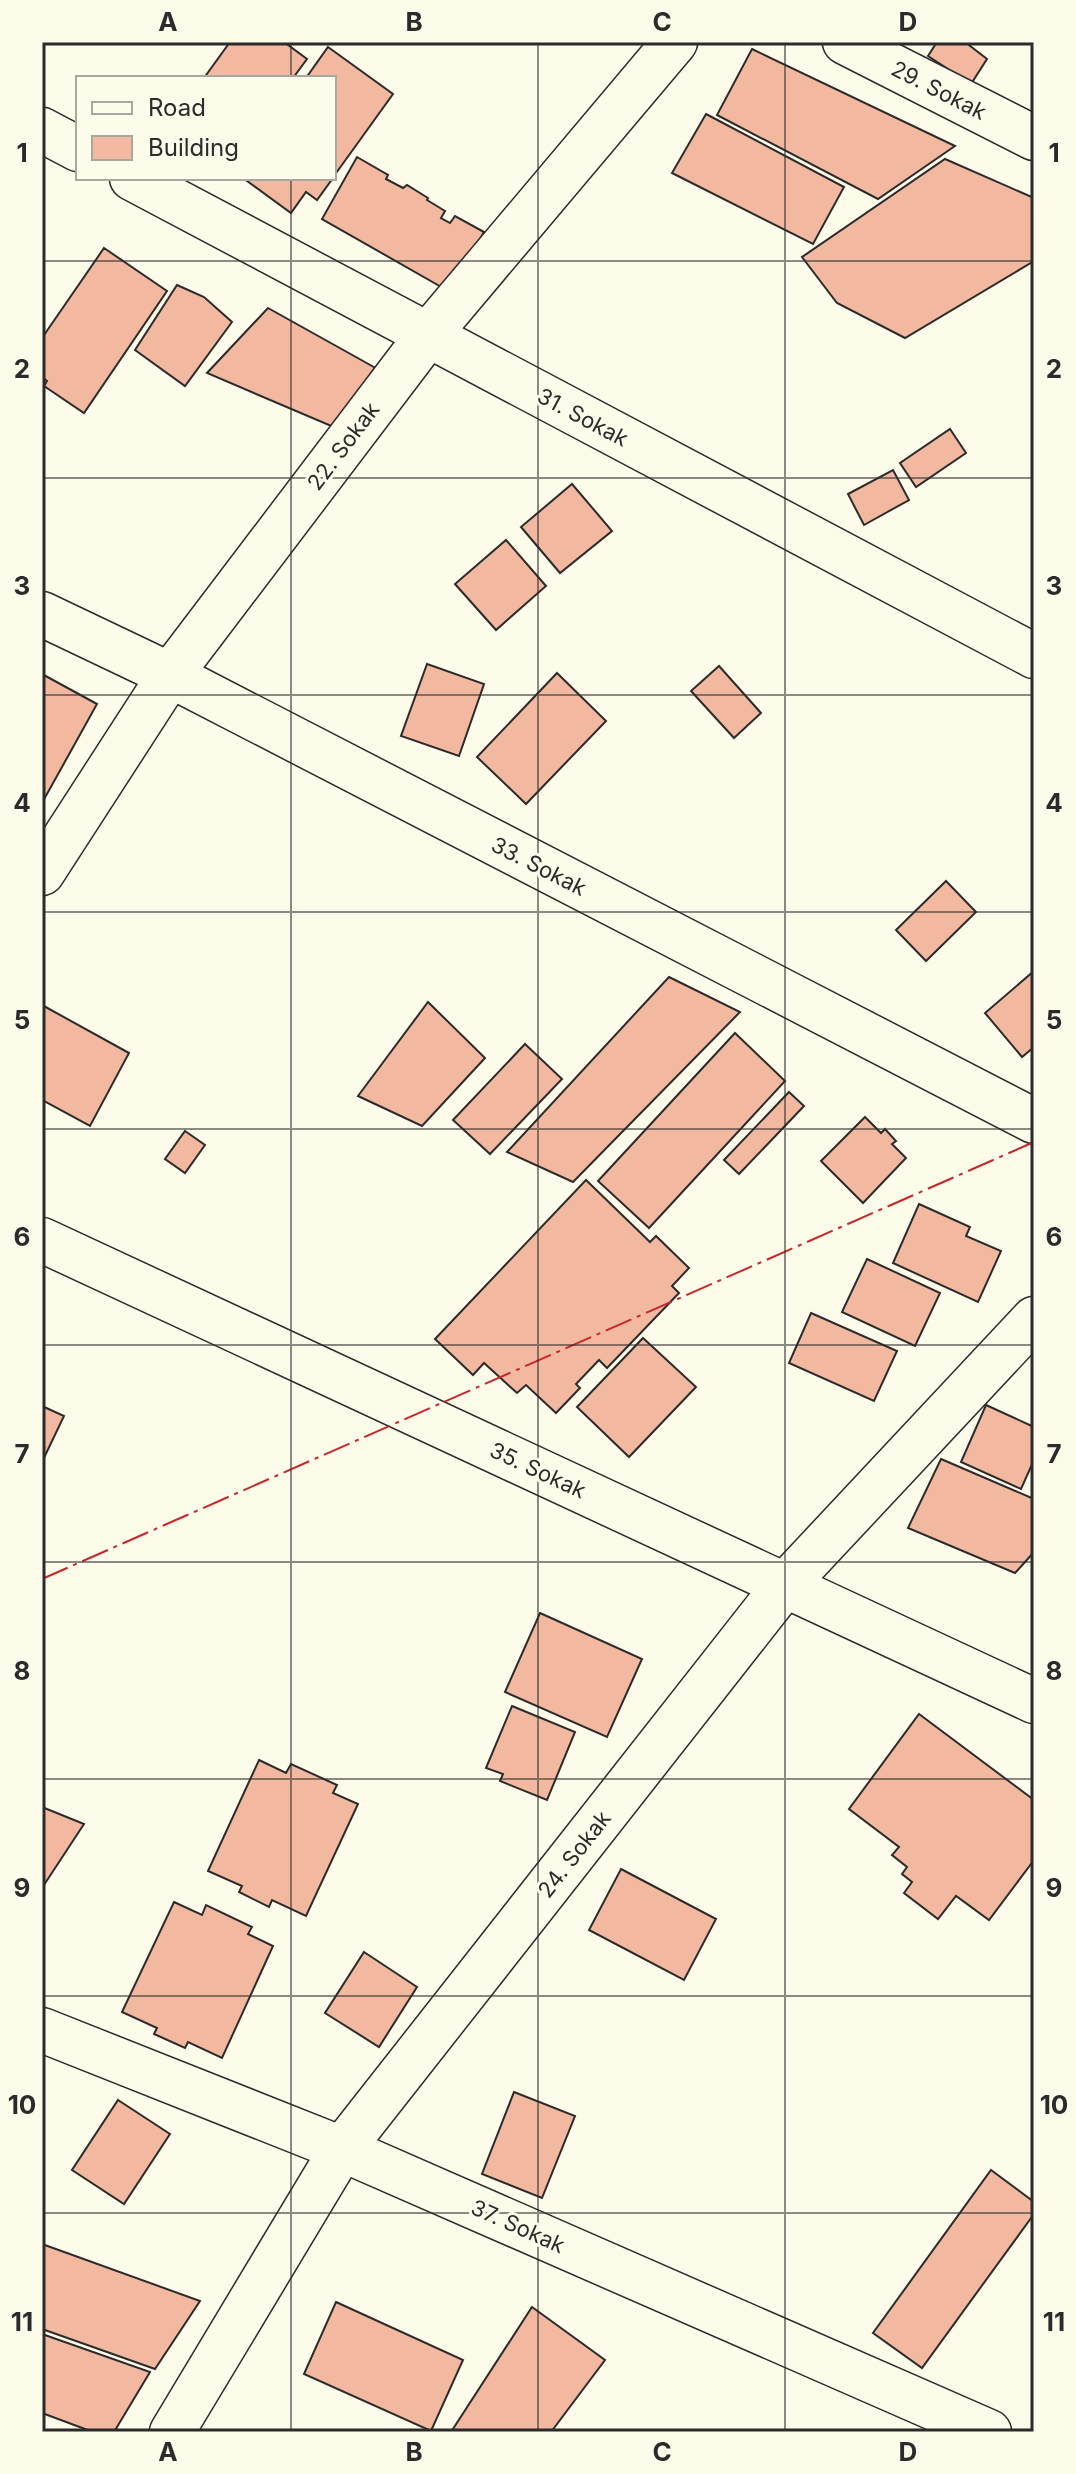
<svg xmlns="http://www.w3.org/2000/svg" width="1076" height="2474" font-family="Inter,sans-serif">
<style>
.building{fill:#f2b8a0;stroke:#2b2b2b;stroke-width:2}
.lines{fill:none;stroke-linecap:round;stroke-linejoin:round}
.minor-casing{stroke:#2b2b2b;stroke-width:47}
.minor{stroke:#fdfbea;stroke-width:44}
.power{stroke:#c62828;stroke-width:2;stroke-dasharray:28 6 4 6;stroke-linecap:butt}
.grid{fill:none;stroke:#2b2b2b;stroke-width:2;stroke-opacity:0.55}
.labels{text-anchor:middle;dominant-baseline:central;stroke-width:6;stroke-linejoin:round;paint-order:stroke}
.street-label{font-size:22px;fill:#2b2b2b;stroke:#fdfbea}
.neatline{fill:none;stroke:#2b2b2b;stroke-width:3}
.grid-label{font-size:26px;text-anchor:middle;font-weight:bold;fill:#2b2b2b}
</style>
<rect width="100%" height="100%" fill="#fdfbea"/>
<g class="building">
<path d="M230,42h54l23,17 -14,19h-89z"/>
<path d="M937,42h28l22,17 -16,25 -43,-28z"/>
<path d="M328,47l65,47 -59,82v-98h-28z"/>
<path d="M752,49l203,97 -77,53 -161,-84z"/>
<path d="M706,114l138,73 -31,57 -141,-71z"/>
<path d="M357,157l31,18 -2,4 17,9 4,-3 21,13 -1,2 18,11 -4,7 9,5 5,-7 29,16 -34,60 -128,-73z"/>
<path d="M945,159l89,39v63l-129,77 -68,-35 -35,-46z"/>
<path d="M243,178h90l-16,22 -11,-8 -15,21z"/>
<path d="M104,248l63,43 -83,122 -40,-27 3,-5 -5,-4v-39z"/>
<path d="M177,285l27,12 28,25 -47,64 -50,-36z"/>
<path d="M268,308l113,63 -38,60 -136,-58z"/>
<path d="M950,429l16,24 -50,34 -16,-24z"/>
<path d="M893,470l16,30 -45,25 -16,-31z"/>
<path d="M572,484l40,47 -52,42 -39,-46z"/>
<path d="M506,540l40,46 -50,44 -41,-46z"/>
<path d="M427,664l57,20 -25,72 -58,-20z"/>
<path d="M719,666l42,47 -27,25 -43,-47z"/>
<path d="M557,673l49,48 -80,83 -49,-47z"/>
<path d="M42,674l55,30 -55,99z"/>
<path d="M946,881l30,31 -50,49 -30,-31z"/>
<path d="M1034,971v76l-12,10 -37,-44z"/>
<path d="M669,977l71,35 -167,170 -66,-30z"/>
<path d="M428,1002l57,56 -63,68 -64,-30z"/>
<path d="M42,1005l87,48 -39,73 -48,-26z"/>
<path d="M735,1033l50,48 -136,147 -51,-47z"/>
<path d="M525,1044l37,35 -72,75 -37,-34z"/>
<path d="M789,1092l15,14 -65,68 -15,-14z"/>
<path d="M865,1117l16,16 4,-4 11,12 -4,3 14,14 -43,45 -42,-42z"/>
<path d="M185,1131l20,14 -20,28 -20,-14z"/>
<path d="M586,1180l64,62 6,-6 33,32 -17,18 7,7 -72,75 -8,-8 -23,24 4,4 -24,25 -30,-28 -9,8 -33,-30 -11,12 -38,-36z"/>
<path d="M919,1204l51,23 -4,9 35,15 -23,51 -85,-39z"/>
<path d="M867,1259l73,34 -25,53 -73,-34z"/>
<path d="M811,1313l86,38 -23,50 -85,-38z"/>
<path d="M643,1338l53,49 -67,70 -52,-50z"/>
<path d="M986,1405l48,22v33l-13,29 -60,-27z"/>
<path d="M42,1406l22,10 -22,46z"/>
<path d="M941,1459l93,40v53l-19,21 -107,-45z"/>
<path d="M540,1613l102,46 -35,78 -102,-45z"/>
<path d="M512,1706l63,26 -28,68 -47,-19 3,-7 -17,-6z"/>
<path d="M919,1714l115,86v60l-45,60 -33,-24 -18,23 -34,-26 8,-11 -10,-8 5,-7 -15,-12 7,-8 -50,-38z"/>
<path d="M259,1760l27,13 5,-9 46,21 -4,8 25,11 -52,112 -34,-16 -3,7 -30,-15 3,-6 -34,-15z"/>
<path d="M42,1807l42,17 -42,64z"/>
<path d="M621,1869l95,50 -32,61 -95,-50z"/>
<path d="M174,1902l28,13 4,-10 46,22 -4,7 25,12 -51,112 -34,-16 -3,6 -31,-14 3,-6 -35,-16z"/>
<path d="M364,1952l53,35 -38,60 -54,-34z"/>
<path d="M514,2092l61,24 -33,82 -60,-24z"/>
<path d="M118,2100l52,34 -46,70 -52,-34z"/>
<path d="M991,2170l43,32v12l-112,154 -49,-35z"/>
<path d="M42,2244l158,57 -45,68 -113,-40z"/>
<path d="M336,2302l127,58 -32,71 -127,-57z"/>
<path d="M532,2307l73,53 -54,72h-100z"/>
<path d="M42,2334l108,38 -36,60h-21l-51,-19z"/>
</g>
<g class="lines">
<g class="minor-casing">
<g id="minor">
<path d="M845,42l189,96"/>
<path d="M42,130l36,19"/>
<path d="M132,178l902,478"/>
<path d="M42,614l128,61 864,446"/>
<path d="M42,873l128,-198 258,-340 247,-293"/>
<path d="M42,1240l992,461"/>
<path d="M42,2030l300,119 647,283"/>
<path d="M172,2432l170,-283 443,-564 249,-266"/>
</g>
</g>
<use href="#minor" class="minor"/>
<path class="power" d="M42,1579l992,-437"/>
</g>
<path class="grid" d="M291,42v36M538,42v2390M785,42v2390M291,178v2254M42,261h992M42,478h992M42,695h992M42,912h992M42,1129h992M42,1345h992M42,1562h992M42,1779h992M42,1996h992M42,2213h992"/>
<g class="labels">
<g class="street-label">
<text transform="translate(939 90) rotate(27)">29. Sokak</text>
<text transform="translate(583 417) rotate(28)">31. Sokak</text>
<text transform="translate(343 446) rotate(-53)">22. Sokak</text>
<text transform="translate(539 866) rotate(27)">33. Sokak</text>
<text transform="translate(538 1470) rotate(25)">35. Sokak</text>
<text transform="translate(574 1854) rotate(-52)">24. Sokak</text>
<text transform="translate(518 2226) rotate(24)">37. Sokak</text>
</g>
</g>
<rect width="1076" height="2474" fill="none" stroke="#fdfbea" stroke-width="88"/>
<rect x="76" y="76" width="260" height="104" fill="#fdfbea" stroke="#a9a89e" stroke-width="2"/>
<rect x="92" y="102" width="40" height="12" fill="#fdfbea" stroke="#a9a89e" stroke-width="2"/>
<text x="148" y="116" font-size="24" fill="#2b2b2b">Road</text>
<rect x="92" y="136" width="40" height="24" fill="#f2b8a0" stroke="#a9a89e" stroke-width="2"/>
<text x="148" y="156" font-size="24" fill="#2b2b2b">Building</text>
<rect x="44" y="44" width="988" height="2386" class="neatline"/>
<g class="grid-label">
<text x="168" y="31">A</text>
<text x="414" y="31">B</text>
<text x="662" y="31">C</text>
<text x="908" y="31">D</text>
<text x="22" y="162">1</text>
<text x="1054" y="162">1</text>
<text x="22" y="378">2</text>
<text x="1054" y="378">2</text>
<text x="22" y="595">3</text>
<text x="1054" y="595">3</text>
<text x="22" y="812">4</text>
<text x="1054" y="812">4</text>
<text x="22" y="1029">5</text>
<text x="1054" y="1029">5</text>
<text x="22" y="1246">6</text>
<text x="1054" y="1246">6</text>
<text x="22" y="1463">7</text>
<text x="1054" y="1463">7</text>
<text x="22" y="1680">8</text>
<text x="1054" y="1680">8</text>
<text x="22" y="1897">9</text>
<text x="1054" y="1897">9</text>
<text x="22" y="2114">10</text>
<text x="1054" y="2114">10</text>
<text x="22" y="2331">11</text>
<text x="1054" y="2331">11</text>
<text x="168" y="2461">A</text>
<text x="414" y="2461">B</text>
<text x="662" y="2461">C</text>
<text x="908" y="2461">D</text>
</g>
</svg>
